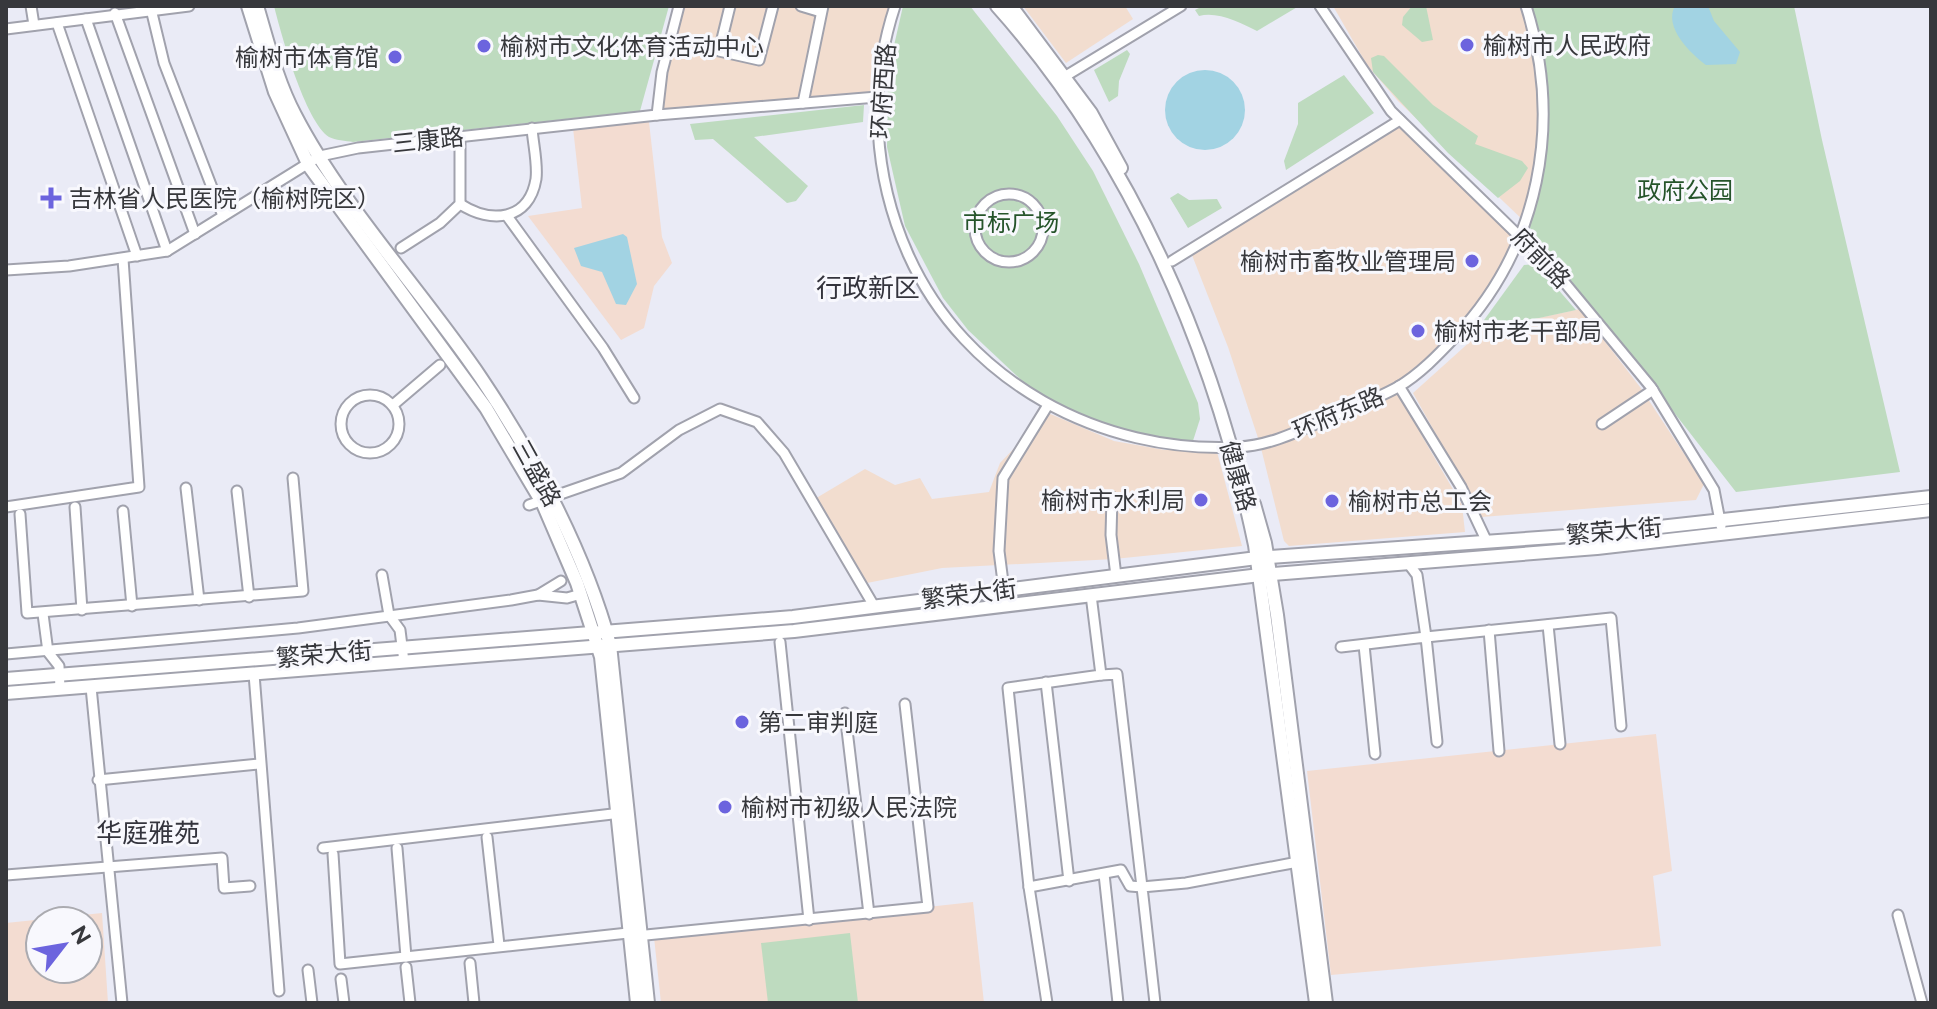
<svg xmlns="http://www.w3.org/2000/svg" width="1937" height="1009" font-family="Raleway,'Noto Sans SC',sans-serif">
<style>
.commercial{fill:#f2ddcf}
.education{fill:#f3dcd1;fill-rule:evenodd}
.green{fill:#bedbbf}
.water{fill:#a2d3e3}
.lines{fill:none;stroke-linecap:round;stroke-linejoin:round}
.minor-casing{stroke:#a1a2ad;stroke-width:13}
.major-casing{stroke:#a1a2ad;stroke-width:16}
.minor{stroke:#fff;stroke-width:9}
.major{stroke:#fff;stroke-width:12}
.poi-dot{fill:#6c64de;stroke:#f8f8fd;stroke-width:3}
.labels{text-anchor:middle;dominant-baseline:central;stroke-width:6;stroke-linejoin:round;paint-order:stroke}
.poi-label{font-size:24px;fill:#37383c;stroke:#f8f8fd;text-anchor:start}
.street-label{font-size:24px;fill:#37383c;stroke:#f8f8fd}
.park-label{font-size:24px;fill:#25542a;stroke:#f8f8fd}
.neighbourhood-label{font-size:26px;fill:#34343d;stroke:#f8f8fd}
</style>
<rect width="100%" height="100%" fill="#eaebf6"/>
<g class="commercial">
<path d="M679,6h217l-19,91 -220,18z"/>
<path d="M1023,6h102l8,13 -67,44z"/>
<path d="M1333,6h192l19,120 -17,98 -129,-123 -31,-36z"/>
<path d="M1400,120l122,116 -40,68 -26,32 -57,50 23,50 40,69 3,27 -176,14 -5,-5 -24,-97 -32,-97 -38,-97z"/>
<path d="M1580,309l60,78 64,97 -8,16 -214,17 -69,-124 70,-63z"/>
<path d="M1048,413l66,28 51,9 51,-2 26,98 -128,13 -172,9 -80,16 -49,-84 52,-31 30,16 25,-7 12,21 57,-7 11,-29z"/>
</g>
<g class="education">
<path d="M649,122l13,115 10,26 -18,23 -10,42 -23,12 -93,-124 54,-8 -9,-80z"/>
<path d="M1656,734l16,137 -19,5 8,70 -330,29 -24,-204z"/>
<path d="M973,902l11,101h-323l-7,-66z"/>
<path d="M102,913l6,90h-102v-80zM88,921v48h-48v-48z"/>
</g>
<g class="green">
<path d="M274,6h395l-29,105 -287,31c-7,-1 -18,-2 -24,-5 -24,-16 -48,-103 -55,-131z"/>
<path d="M903,6h67l87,110 36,55 46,93 59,139 2,16 -9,28 -33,-3 -110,-39 -80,-75 -25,-32 -38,-72 -18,-79 1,-75z"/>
<path d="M1203,6h96l-42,25c-17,-8 -39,-20 -58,-15l-4,-6z"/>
<path d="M1412,6h14l7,34 -11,2 -20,-17 1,-8z"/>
<path d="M1526,6h268l28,134 78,332 -164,20 -209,-268 17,-98 -5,-73z"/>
<path d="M1127,50l3,4 -11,27 -1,15 -9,6 -15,-32z"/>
<path d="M1378,55l6,1 49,49 45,31 -3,8 47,17 6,7 -8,13 -22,17 -50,-45 -75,-81 -2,-14z"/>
<path d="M1344,75l30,38 -88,57 -2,-9 14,-37v-21z"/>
<path d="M864,105l-1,17 -109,15 54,49 -12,15 -9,2 -74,-64 -18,1 -5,-16z"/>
<path d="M1178,193l11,7 28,-1 5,9 -34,20 -18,-30z"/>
<path d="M1536,264l40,46 -93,20 -4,-3 45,-62z"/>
<path d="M850,933l8,70h-90l-7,-60z"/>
</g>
<g class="water">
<path d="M1675,6h33l6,15 26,31 -4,12 -30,1c-15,-11 -43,-38 -31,-59z"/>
<circle cx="1205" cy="110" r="40"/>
<path d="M623,234l4,3 10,47 -11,21 -10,-1 -14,-32 -21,-6 -7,-18z"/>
</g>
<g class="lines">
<g class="minor-casing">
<g id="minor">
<path d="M31,6l3,19"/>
<path d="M730,6l-11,45 40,9 14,-54"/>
<path d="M801,6l20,6"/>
<path d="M895,6c-27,82 -22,169 13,248 57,128 193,200 330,193 33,-1 67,-19 96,-31 21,-9 44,-18 64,-29 22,-13 40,-32 57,-50 85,-90 108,-214 71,-331"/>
<path d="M1320,6l71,105 164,160 96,116 63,103 7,36"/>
<path d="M151,9l13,54 59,153"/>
<path d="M115,13l80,221"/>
<path d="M86,19l81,232"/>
<path d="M57,23l80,233"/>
<path d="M6,29l183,-23"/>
<path d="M1064,77l117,-71"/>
<path d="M803,103l20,-97"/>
<path d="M657,115l5,-43 17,-66"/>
<circle cx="1009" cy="228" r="34"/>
<path d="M460,204c31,20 69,17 76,-25 2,-16 -3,-35 -4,-51"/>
<path d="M507,216l96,132 31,50"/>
<path d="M401,248l39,-25 20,-19v-68"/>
<path d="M1172,261l228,-141"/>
<path d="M6,270l63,-4 98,-15 153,-95 38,-8 299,-33 220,-18"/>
<path d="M1399,386l62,101 26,55"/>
<circle cx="370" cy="424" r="29"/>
<path d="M393,405l47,-40"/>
<path d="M1602,424l51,-34"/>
<path d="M186,488l13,112"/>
<path d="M237,491l12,106"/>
<path d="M1112,497l-1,38 5,41"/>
<path d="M529,505l92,-32 58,-43 41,-21 37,13 27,31 90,153"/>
<path d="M6,507l133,-20 -16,-228"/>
<path d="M75,507l7,103"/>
<path d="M123,511l9,95"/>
<path d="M20,514l7,99 276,-22 -10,-113"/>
<path d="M1408,563l9,12 9,62 185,-19 10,108"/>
<path d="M382,575l7,40 11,15 4,32"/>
<path d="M1004,590l-5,-39 4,-73 45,-73"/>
<path d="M538,595l29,3 14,-4"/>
<path d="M43,614l5,38 11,14 1,23"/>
<path d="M1548,625l12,119"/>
<path d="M1489,630l10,121"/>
<path d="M780,642l29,278"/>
<path d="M1364,645l11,109"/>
<path d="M1341,647l85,-10 11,105"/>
<path d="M6,654l292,-26 213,-28 27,-5 23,-14"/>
<path d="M254,674l25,317"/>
<path d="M1046,682l23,199"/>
<path d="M91,687l31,316"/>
<path d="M845,713l24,201"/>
<path d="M98,780l161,-16"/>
<path d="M487,837l12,108"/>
<path d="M323,848l298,-35"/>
<path d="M397,848l9,109"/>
<path d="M333,854l7,110 288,-31"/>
<path d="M1104,874l14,129"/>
<path d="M6,875l216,-17 2,30 26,-2"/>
<path d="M1029,887l92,-17 9,16 12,1 -25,-213 -16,1"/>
<path d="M1898,915l24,88"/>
<path d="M636,936l292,-29 -23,-203"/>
<path d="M470,963l4,40"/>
<path d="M406,967l4,36"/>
<path d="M308,970l4,33"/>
<path d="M341,979l3,24"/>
<path d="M1047,1003l-18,-116 -21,-199 93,-13 -10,-80"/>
<path d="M1155,1003l-13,-116 44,-4 112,-21"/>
</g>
</g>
<g class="major-casing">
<g id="major">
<path d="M248,6l27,86 34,74 177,242 57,96 34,79 24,74 36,346"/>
<path d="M257,6c11,37 20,75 38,109 47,91 128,177 186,263 53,79 104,175 129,267l38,358"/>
<path d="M997,6c134,150 217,343 258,539l61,458"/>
<path d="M1011,6l80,107 30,55"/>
<path d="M1254,504l11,39 12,72 49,388"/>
<path d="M6,679l787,-62 464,-59 339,-24 335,-37"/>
<path d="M6,693l788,-62 466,-56 337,-27 334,-38"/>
</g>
</g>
<use href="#minor" class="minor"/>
<use href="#major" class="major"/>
</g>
<g class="poi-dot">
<circle cx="1467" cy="45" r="8"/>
<circle cx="484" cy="46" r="8"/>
<circle cx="395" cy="57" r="8"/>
<path d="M47 186h8v8h8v8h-8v8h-8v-8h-8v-8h8z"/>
<circle cx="1472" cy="261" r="8"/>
<circle cx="1418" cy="331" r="8"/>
<circle cx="1201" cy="500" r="8"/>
<circle cx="1332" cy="501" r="8"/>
<circle cx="742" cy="722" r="8"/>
<circle cx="725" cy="807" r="8"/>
</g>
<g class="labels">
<g class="poi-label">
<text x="1483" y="45">榆树市人民政府</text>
<text x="500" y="46">榆树市文化体育活动中心</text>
<text x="379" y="57" text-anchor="end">榆树市体育馆</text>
<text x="69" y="198">吉林省人民医院（榆树院区）</text>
<text x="1456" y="261" text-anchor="end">榆树市畜牧业管理局</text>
<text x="1434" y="331">榆树市老干部局</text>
<text x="1185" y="500" text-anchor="end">榆树市水利局</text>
<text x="1348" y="501">榆树市总工会</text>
<text x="758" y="722">第二审判庭</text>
<text x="741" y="807">榆树市初级人民法院</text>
</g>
<g class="street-label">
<text transform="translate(883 91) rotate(-86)">环府西路</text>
<text transform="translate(428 140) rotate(-6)">三康路</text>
<text transform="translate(1541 258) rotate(46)">府前路</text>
<text transform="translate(1338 413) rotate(-23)">环府东路</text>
<text transform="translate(537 473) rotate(61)">三盛路</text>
<text transform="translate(1238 476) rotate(74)">健康路</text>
<text transform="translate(1614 531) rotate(-5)">繁荣大街</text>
<text transform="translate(969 594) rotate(-7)">繁荣大街</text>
<text transform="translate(324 654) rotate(-5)">繁荣大街</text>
</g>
<g class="park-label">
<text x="1685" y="190">政府公园</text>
<text x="1011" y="222">市标广场</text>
</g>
<g class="neighbourhood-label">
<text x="868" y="288">行政新区</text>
<text x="148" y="833">华庭雅苑</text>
</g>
</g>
<rect width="1937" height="1009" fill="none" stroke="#37383c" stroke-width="16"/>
<g transform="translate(64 945) rotate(59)"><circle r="38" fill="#f8f8fd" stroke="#ababb0" stroke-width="2"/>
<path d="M0-6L14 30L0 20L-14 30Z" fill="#6c64de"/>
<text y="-12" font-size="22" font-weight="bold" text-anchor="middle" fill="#37383c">N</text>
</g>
</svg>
